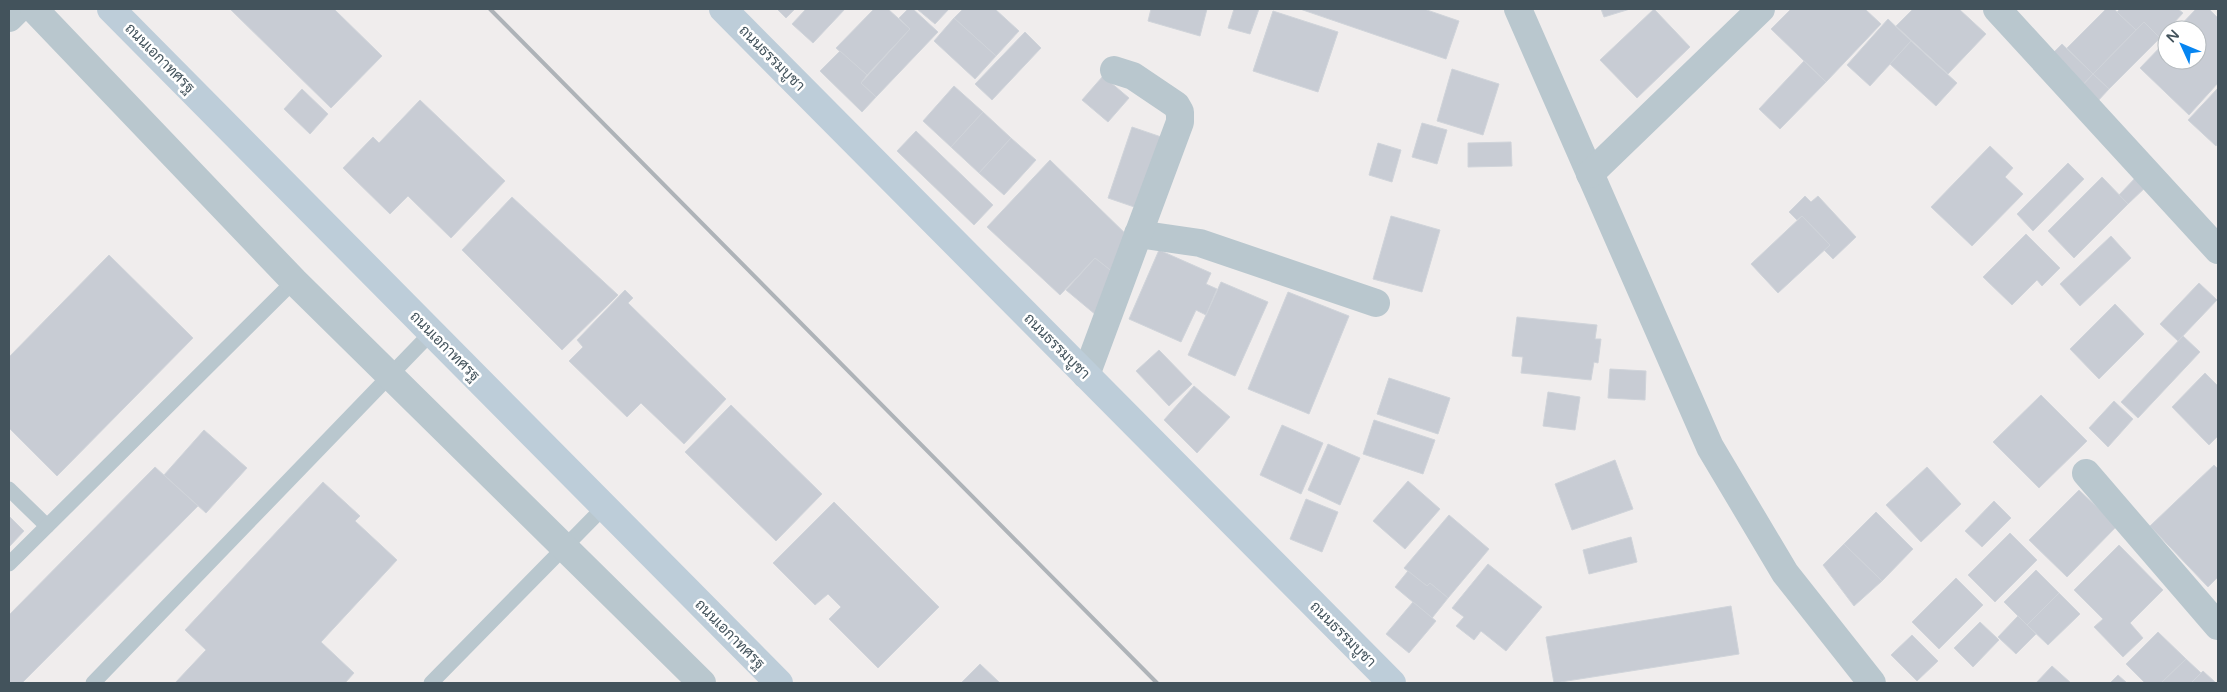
<svg xmlns="http://www.w3.org/2000/svg" width="2227" height="692" font-family="'Varela Round',Sarabun,sans-serif">
<style>
.building{fill:#c8ccd4;stroke:#d0d4da}
.lines{fill:none;stroke-linecap:round;stroke-linejoin:round}
.service{stroke:#b9c7ce;stroke-width:15}
.minor{stroke:#b9c7ce;stroke-width:28}
.tertiary{stroke:#b9c7ce;stroke-width:28}
.secondary{stroke:#bdcdd9;stroke-width:28}
.rail{stroke:#aeb3b8;stroke-width:4}
.labels{text-anchor:middle;dominant-baseline:central;stroke-width:5;stroke-linejoin:round;paint-order:stroke}
.street-label{font-size:15px;fill:#43535c;stroke:#fff}
</style>
<rect width="100%" height="100%" fill="#f0eded"/>
<g class="building">
<path d="M230,9h104l48,47 -51,52z"/>
<path d="M777,9h18l-9,9z"/>
<path d="M806,9h39l-32,34 -21,-19z"/>
<path d="M874,9h14l22,20 -43,46 -31,-27z"/>
<path d="M908,9h5l25,23 -62,65 -15,-14 49,-54 -11,-11z"/>
<path d="M917,9h32l-14,15z"/>
<path d="M963,9h32l24,22 -23,25 -42,-38z"/>
<path d="M1151,9h56l-7,27 -52,-15z"/>
<path d="M1234,9h25l-9,25 -22,-6z"/>
<path d="M1300,9h124l35,12 -13,38z"/>
<path d="M1601,9h29l-26,8z"/>
<path d="M1654,9l36,38 -53,51 -37,-38z"/>
<path d="M1791,9h74l16,15 -55,58 -55,-53z"/>
<path d="M1913,9h46l27,25 -38,40 -52,-48z"/>
<path d="M2106,9h8l22,21 -43,44 -26,-26z"/>
<path d="M2120,9h58l5,4 -23,25 -16,-16 -8,8 -19,-18z"/>
<path d="M2196,9h13l9,9v65l-29,32 -49,-47 27,-28v20h30v-30h-21z"/>
<path d="M1273,11l65,21 -20,60 -65,-21z"/>
<path d="M954,18l42,38 -21,23 -41,-38z"/>
<path d="M1888,19l23,22 -41,45 -23,-21z"/>
<path d="M2144,22l16,16 -51,51 -16,-15z"/>
<path d="M1025,32l16,16 -49,52 -17,-16z"/>
<path d="M1911,41l46,42 -21,23 -46,-42z"/>
<path d="M2062,44l31,30 -13,14 -31,-31z"/>
<path d="M840,51l27,24 -6,8 15,14 -14,15 -42,-41z"/>
<path d="M1804,61l22,21 -46,47 -21,-20z"/>
<path d="M1452,69l47,15 -16,51 -46,-14z"/>
<path d="M2093,74l16,15 -13,14 -16,-15z"/>
<path d="M1103,76l26,22 -21,24 -26,-22z"/>
<path d="M954,86l29,26 -32,35 -28,-26z"/>
<path d="M2218,88v55l-2,3 -28,-26z"/>
<path d="M302,89l26,25 -18,20 -26,-25z"/>
<path d="M420,100l85,81 -54,57 -43,-42 -18,18 -47,-46 30,-31 6,6z"/>
<path d="M983,112l28,26 -32,35 -28,-26z"/>
<path d="M1422,123l25,7 -10,34 -25,-7z"/>
<path d="M1132,127l38,13 -24,71 -38,-13z"/>
<path d="M916,131l77,74 -19,20 -77,-74z"/>
<path d="M1011,138l25,22 -32,35 -25,-22z"/>
<path d="M1511,142l1,24 -44,1v-24z"/>
<path d="M1378,143l23,7 -9,32 -23,-7z"/>
<path d="M1990,146l23,22 -8,9 18,17 -51,52 -41,-39z"/>
<path d="M1050,160l84,82 -15,35 -24,-19 -35,37 -73,-68z"/>
<path d="M2068,163l16,16 -51,52 -16,-17z"/>
<path d="M2138,175l10,10 -20,19 -9,-9z"/>
<path d="M2102,177l26,27 -54,54 -26,-27z"/>
<path d="M1805,196l6,6 7,-6 38,41 -23,22 -9,-9 6,-5 -28,-29 -5,4 -8,-8z"/>
<path d="M512,197l106,98 -56,55 -100,-100z"/>
<path d="M1391,216l49,14 -18,62 -49,-13z"/>
<path d="M1802,216l28,29 -52,48 -27,-29z"/>
<path d="M2026,234l34,34 -18,18 -5,-6 -25,25 -29,-28z"/>
<path d="M2111,236l20,22 -51,48 -20,-22z"/>
<path d="M1159,250l52,23 -5,11 11,5 -11,26 -10,-5 -15,32 -52,-23z"/>
<path d="M109,255l84,83 -136,138 -48,-48v-71z"/>
<path d="M1095,258l24,19 -23,38 -30,-25z"/>
<path d="M1221,282l47,20 -33,74 -47,-21z"/>
<path d="M2199,283l18,17 -39,41 -18,-17z"/>
<path d="M625,290l8,8 -5,5 98,96 -42,45 -43,-41 -14,14 -58,-56 14,-14 -6,-7z"/>
<path d="M1288,292l61,24 -40,98 -61,-25z"/>
<path d="M2115,304l29,30 -45,45 -29,-30z"/>
<path d="M1517,317l80,8 -2,14h6l-3,24 -4,-1 -3,18 -70,-7 2,-16 -11,-1z"/>
<path d="M2183,336l17,16 -62,66 -17,-16z"/>
<path d="M1159,350l33,34 -23,22 -33,-35z"/>
<path d="M1610,369l36,2 -1,29 -37,-2z"/>
<path d="M2205,373l13,13v50l-9,9 -37,-38z"/>
<path d="M1389,378l61,20 -12,36 -61,-20z"/>
<path d="M1194,386l36,31 -33,36 -33,-33z"/>
<path d="M1548,392l32,5 -5,33 -32,-4z"/>
<path d="M2041,395l46,46 -48,47 -46,-46z"/>
<path d="M2114,401l19,18 -25,28 -19,-19z"/>
<path d="M731,405l91,89 -46,47 -91,-89z"/>
<path d="M1374,420l61,20 -12,34 -60,-20z"/>
<path d="M1282,425l41,18 -22,51 -41,-19z"/>
<path d="M204,430l43,38 -41,45 -42,-38z"/>
<path d="M1328,444l32,14 -20,47 -32,-15z"/>
<path d="M1615,460l18,49 -61,21 -17,-46z"/>
<path d="M2214,465l4,4v108l-10,10 -58,-61z"/>
<path d="M155,467l43,39 -176,177h-13v-68z"/>
<path d="M1927,467l34,37 -40,38 -35,-37z"/>
<path d="M1408,481l32,28 -35,40 -32,-28z"/>
<path d="M323,482l37,34 -5,5 42,39 -76,82 33,31 -9,10h-170l31,-33 -21,-20z"/>
<path d="M2079,490l38,36 -50,51 -38,-37z"/>
<path d="M1306,499l32,13 -16,40 -32,-13z"/>
<path d="M1994,501l17,17 -29,29 -17,-16z"/>
<path d="M834,502l105,105 -61,61 -49,-49 12,-12 -13,-13 -13,11 -42,-42z"/>
<path d="M1876,512l37,37 -31,32 -38,-37z"/>
<path d="M1449,515l40,34 -41,49 -18,-15 -3,3 -23,-18z"/>
<path d="M9,516l15,15 -15,16z"/>
<path d="M2010,533l27,27 -42,42 -27,-27z"/>
<path d="M1631,537l6,25 -48,12 -6,-24z"/>
<path d="M1844,544l38,37 -28,25 -31,-41z"/>
<path d="M2119,545l44,45 -33,33 13,15 -20,19 -29,-30 9,-8 -29,-29z"/>
<path d="M1488,564l54,43 -36,44 -25,-20 -7,9 -18,-14 8,-9 -12,-9z"/>
<path d="M2036,570l23,23 -32,32 -23,-23z"/>
<path d="M1408,571l19,15 3,-3 18,15 -16,20 -37,-31z"/>
<path d="M1956,578l27,27 -44,44 -27,-27z"/>
<path d="M2059,593l21,21 -32,31 -21,-20z"/>
<path d="M1413,602l23,19 -27,32 -23,-19z"/>
<path d="M1731,606l8,48 -185,29 -8,-46z"/>
<path d="M2018,616l18,18 -20,20 -18,-17z"/>
<path d="M1980,622l19,18 -26,27 -19,-19z"/>
<path d="M2158,632l28,27 -25,24h-16l-19,-19z"/>
<path d="M1912,635l26,26 -21,20 -26,-26z"/>
<path d="M2186,659l15,14 -10,10h-30z"/>
<path d="M980,664l20,19h-39z"/>
<path d="M2052,666l19,17h-35z"/>
<path d="M2203,671l13,12h-25z"/>
<path d="M2118,675l9,8h-17z"/>
</g>
<g class="lines">
<g class="service">
<path d="M9,489l38,37"/>
<path d="M9,564l285,-283"/>
<path d="M93,683l339,-351"/>
<path d="M431,683l173,-176"/>
</g>
<g class="minor">
<path d="M1518,9l192,438 75,126 87,110"/>
<path d="M1997,9l221,241"/>
<path d="M9,18l9,-9"/>
<path d="M1590,174l171,-165"/>
<path d="M1138,234l62,9 176,60"/>
<path d="M1086,375l94,-253v-10l-4,-7 -43,-29 -19,-6"/>
<path d="M2086,473l132,153"/>
</g>
<path class="tertiary" d="M34,9l260,272 408,402"/>
<g class="secondary">
<path d="M111,9l668,674"/>
<path d="M723,9l669,674"/>
</g>
<path class="rail" d="M490,9l667,674"/>
</g>
<g class="labels">
<g class="street-label">
<text transform="translate(160 58) rotate(45)">ถนนเอกาทศรฐ</text>
<text transform="translate(772 58) rotate(45)">ถนนธรรมบูชา</text>
<text transform="translate(445 346) rotate(45)">ถนนเอกาทศรฐ</text>
<text transform="translate(1057 346) rotate(45)">ถนนธรรมบูชา</text>
<text transform="translate(730 634) rotate(45)">ถนนเอกาทศรฐ</text>
<text transform="translate(1343 634) rotate(45)">ถนนธรรมบูชา</text>
</g>
</g>
<rect width="2227" height="692" fill="none" stroke="#43535c" stroke-width="20"/>
<g transform="translate(2182 45) rotate(314)"><circle r="24" fill="#ffffff" stroke="#b4babe"/>
<path d="M0-4L9 19L0 12L-9 19Z" fill="#0685f1"/>
<text y="-8" font-size="14" font-weight="bold" text-anchor="middle" fill="#43535c">N</text>
</g>
</svg>
